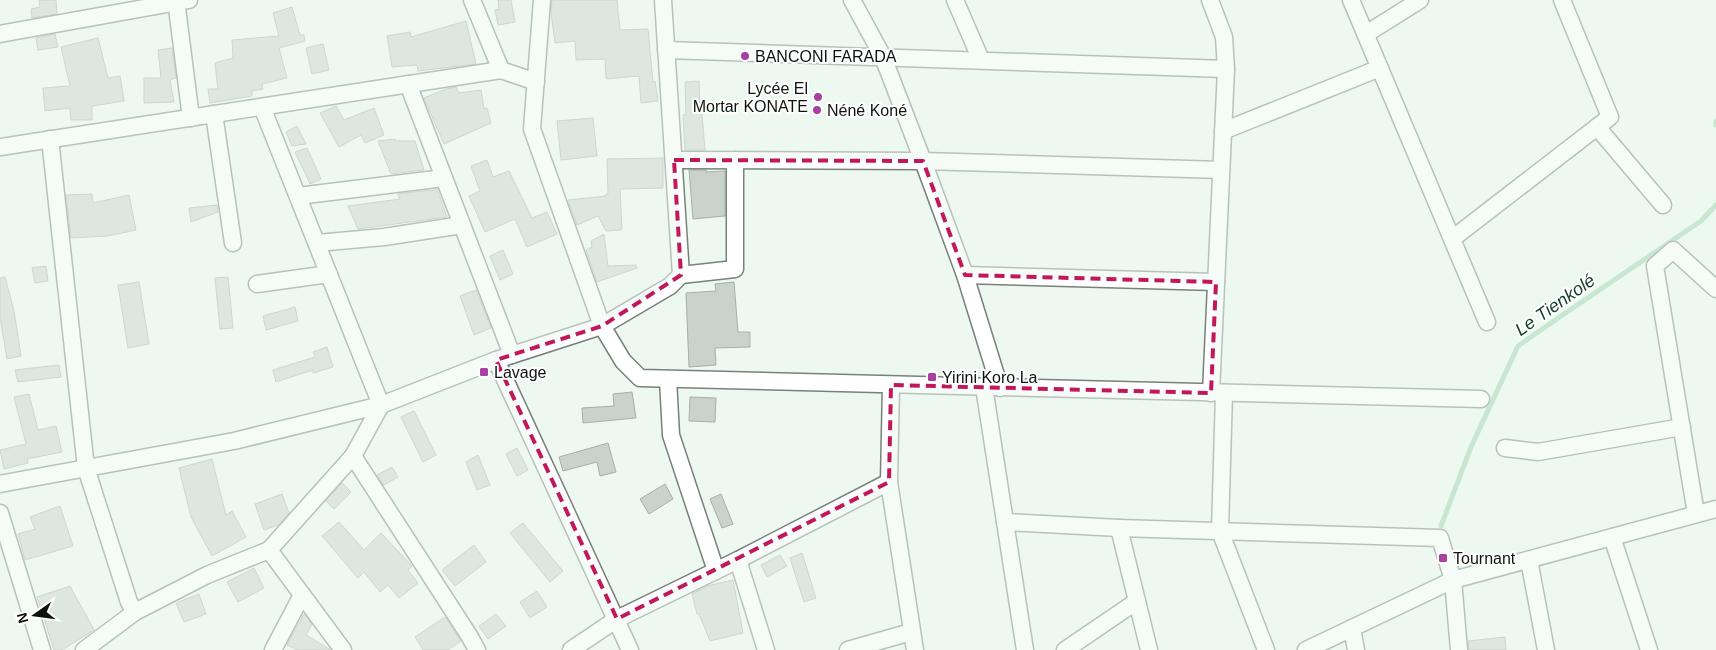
<svg xmlns="http://www.w3.org/2000/svg" width="1716" height="650" font-family="Helvetica,sans-serif">
<style>
.lines{fill:none;stroke-linecap:round;stroke-linejoin:round}
.stream{stroke:#9bd2b0;stroke-width:5}
.building{fill:#c9d3cc;stroke:#a6afa9}
.minor-casing{stroke:#78817b;stroke-width:19}
.minor{stroke:#fff;stroke-width:16}
.marked{fill:none;stroke:#c2185b;stroke-width:4;stroke-dasharray:10 6;stroke-linejoin:round}
.poi-dot{fill:#a83fa1;stroke:#fff;stroke-width:2}
.labels{text-anchor:middle;dominant-baseline:central;stroke-width:4;stroke-linejoin:round;paint-order:stroke}
.poi-label{font-size:16px;fill:#0f1310;stroke:#fff;text-anchor:start}
.water-label{font-size:18px;font-style:italic;fill:#133e27;stroke:#fff}
</style>
<rect width="100%" height="100%" fill="#edf8f1"/>
<g class="lines">
<g class="stream">
<path d="M1716,121v4"/>
<path d="M1441,526l30,-79 47,-101 46,-32 137,-93 15,-16"/>
</g>
</g>
<g class="building">
<path d="M39,0h17l1,14 -25,4 -1,-9 9,-2z"/>
<path d="M498,0h13l4,22 -17,3 -3,-15 4,-1z"/>
<path d="M552,0h65l3,30 28,-1 5,53 2,-1 3,20 -17,2 -2,-27 -33,3 -1,-20 -29,1 -1,-19 -20,2 -4,-30z"/>
<path d="M292,7l8,28h4l1,6 -26,7 8,30 -25,6 1,5 -11,2v5l-42,7 -2,-14h10l-3,-26 18,-5 -1,-18 47,-4 -6,-23z"/>
<path d="M466,21l10,43 -58,7 -1,-6 -25,2 -5,-31 23,-4 1,5z"/>
<path d="M55,34l3,13 -20,3 -2,-12z"/>
<path d="M98,38l10,40 12,-2 4,25 -32,5v14h-21l-1,-12 -25,3 -2,-23 27,-2 -9,-39z"/>
<path d="M323,44l6,26 -17,4 -6,-26z"/>
<path d="M172,48l4,30 -6,2 4,22 -30,1v-25h17l-3,-28z"/>
<path d="M699,81l1,33h2l3,36h-20l-2,-35h3l-1,-33z"/>
<path d="M456,87l3,6 22,-3 3,19 3,-1 4,15 -47,21 -20,-46 22,-9z"/>
<path d="M336,106l8,14 30,-12 10,27 -19,8 -4,-8 -22,12 -19,-34z"/>
<path d="M593,118l4,38 -36,4 -4,-39z"/>
<path d="M297,126l9,18 -14,2 -6,-14z"/>
<path d="M395,139l1,2h19l9,29 -33,4 -13,-33z"/>
<path d="M307,148l14,31 -11,5 -15,-32z"/>
<path d="M663,158v30l-43,1 2,41 -16,1 -8,-15 -21,9 -9,-25 38,-4v-2h2l-1,-35z"/>
<path d="M487,160l6,17 16,-6 23,47 15,-6 10,22 -30,13 -12,-28 -30,13 -16,-36 11,-5 -9,-25z"/>
<path d="M689,170h17v2l19,-1v45l-32,3z"/>
<path d="M437,189l10,28 -89,12 -10,-23 52,-7 -2,-5 32,-4 1,1z"/>
<path d="M92,194l1,9 36,-8 7,35 -28,6 -37,2 -5,-43z"/>
<path d="M217,205l1,7 -27,10 -2,-14z"/>
<path d="M604,234l4,32 28,-1 1,3 -40,14 -11,-32 6,-3 -1,-6z"/>
<path d="M503,250l10,24 -13,6 -10,-24z"/>
<path d="M46,266l2,15 -13,2 -3,-15z"/>
<path d="M5,277l9,34 7,45 -14,3 -7,-42v-39z"/>
<path d="M228,277l5,51 -13,1 -5,-51z"/>
<path d="M139,282l10,62 -21,4 -10,-63z"/>
<path d="M734,282l4,50h12v15l-35,1 1,17 -27,2 -3,-74 30,-2 -1,-7z"/>
<path d="M476,290l15,38 -17,7 -14,-39z"/>
<path d="M295,307l3,14 -32,9 -3,-14z"/>
<path d="M327,347l6,20 -20,6v-3l-37,12 -3,-12 42,-13 -2,-5z"/>
<path d="M59,365l2,12 -43,5 -3,-12z"/>
<path d="M632,392l4,26 -53,5 -1,-15 32,-2 -1,-12z"/>
<path d="M29,394l9,36 18,-4 6,26 -35,7 1,4 -24,6 -4,-19 26,-6 -12,-47z"/>
<path d="M690,397l26,1 -1,24 -26,-1z"/>
<path d="M414,411l22,44 -13,7 -22,-45z"/>
<path d="M608,443l8,29 -16,4 -3,-14 -34,9 -4,-14z"/>
<path d="M517,448l11,22 -11,6 -11,-22z"/>
<path d="M478,455l12,30 -13,5 -11,-28z"/>
<path d="M212,459l14,56 6,-4 14,26 -34,19 -21,-39 -12,-49z"/>
<path d="M392,467l6,10 -14,8 -7,-10z"/>
<path d="M342,483l9,9 -17,17 -8,-8z"/>
<path d="M665,484l8,15 -24,15 -9,-15z"/>
<path d="M282,494l7,19 -11,12 -14,5 -9,-26z"/>
<path d="M721,494l12,30 -11,4 -12,-29z"/>
<path d="M60,506l13,40 -48,14 -7,-26 17,-5 -5,-12z"/>
<path d="M339,522l25,28 17,-17 31,33 -4,4 10,13 -19,15 -11,-13 -8,7 -16,-20 -6,6 -36,-42z"/>
<path d="M523,523l40,48 -13,11 -40,-49z"/>
<path d="M474,545l12,17 -31,24 -13,-16z"/>
<path d="M802,553l14,45 -12,4 -14,-44z"/>
<path d="M780,555l7,11 -20,11 -6,-12z"/>
<path d="M254,568l10,20 -26,14 -11,-20z"/>
<path d="M733,580l10,53 -33,8 -11,-27h-2l-5,-20 15,-8z"/>
<path d="M70,586l24,44 -32,20h-8l-17,-53z"/>
<path d="M537,591l10,16 -17,11 -10,-16z"/>
<path d="M199,594l7,20 -22,8 -8,-19z"/>
<path d="M304,614l8,10 -6,11 25,15h-34l-10,-5z"/>
<path d="M496,614l10,12 -18,13 -9,-13z"/>
<path d="M445,617l16,24 -13,9h-25l-8,-13z"/>
<path d="M1505,637l1,13h-37l-1,-9z"/>
</g>
<g class="lines">
<g class="minor-casing">
<g id="minor">
<path d="M176,0l15,118"/>
<path d="M472,0l29,70"/>
<path d="M542,0l-10,129 70,197 21,35 17,17 841,21"/>
<path d="M663,0l18,275"/>
<path d="M852,0l31,57 40,104 42,114 35,113"/>
<path d="M955,0l26,60"/>
<path d="M1210,0l14,37 2,32 -15,324"/>
<path d="M1351,0l136,322"/>
<path d="M0,34l189,-34"/>
<path d="M1366,34l54,-34"/>
<path d="M666,50l560,19"/>
<path d="M408,84l104,271"/>
<path d="M214,114l19,129"/>
<path d="M1597,127l66,78"/>
<path d="M1223,131l157,-63"/>
<path d="M50,139l36,329 43,134 6,10"/>
<path d="M0,147l501,-77 35,12"/>
<path d="M674,160l249,1 298,9"/>
<path d="M298,196l146,-18"/>
<path d="M1452,239l158,-122 -48,-117"/>
<path d="M317,243l67,-6 78,-12"/>
<path d="M965,275l251,7"/>
<path d="M257,284l72,-10"/>
<path d="M496,360l134,290"/>
<path d="M668,379l3,56 45,136"/>
<path d="M984,387l41,263"/>
<path d="M1224,393l-4,138 46,119"/>
<path d="M1505,448l33,4 144,-25"/>
<path d="M353,456l117,181 7,13"/>
<path d="M889,482l2,-97"/>
<path d="M0,484l234,-43 147,-36 115,-45 106,-34 68,-40 11,-11 54,-6v-109"/>
<path d="M0,513l42,137"/>
<path d="M1696,514l-41,-248 18,-16 43,39"/>
<path d="M1005,522l114,6 321,10 13,42 6,70"/>
<path d="M1119,528l30,122"/>
<path d="M1612,537l37,113"/>
<path d="M269,550l74,100"/>
<path d="M738,560l28,90"/>
<path d="M1529,560l17,90"/>
<path d="M1352,628l4,22"/>
<path d="M84,650l51,-38 72,-37 62,-25 84,-94 28,-51 -119,-298"/>
<path d="M273,650l29,-55"/>
<path d="M571,650l46,-31 121,-59 151,-78 26,168"/>
<path d="M848,650l63,-18"/>
<path d="M1065,650l72,-49"/>
<path d="M1306,650l147,-70 263,-71"/>
</g>
</g>
<use href="#minor" class="minor"/>
</g>
<path d="M0 0H1716V650H0ZM674,160l249,1 42,114 251,7 -5,111 -320,-8 -2,97 -272,137 -121,-259 106,-34 79,-51z" fill="#edf8f1" fill-opacity=".55" fill-rule="evenodd"/>
<path class="marked" d="M674,160l249,1 42,114 251,7 -5,111 -320,-8 -2,97 -272,137 -121,-259 106,-34 79,-51z"/>
<g class="poi-dot">
<circle cx="745" cy="56" r="5"/>
<circle cx="818" cy="97" r="5"/>
<circle cx="817" cy="110" r="5"/>
<rect x="479" y="367" width="10" height="10" rx="2.5"/>
<rect x="927" y="372" width="10" height="10" rx="2.5"/>
<rect x="1438" y="553" width="10" height="10" rx="2.5"/>
</g>
<g class="labels">
<g class="poi-label">
<text x="755" y="56">BANCONI FARADA</text>
<text x="808" y="88" text-anchor="end">Lycée El<tspan x="808" dy="18">Mortar KONATE</tspan></text>
<text x="827" y="110">Néné Koné</text>
<text x="494" y="372">Lavage</text>
<text x="942" y="377">Yirini Koro La</text>
<text x="1453" y="558">Tournant</text>
</g>
<g class="water-label">
<text transform="translate(1555 305) rotate(-35)">Le Tienkolé</text>
</g>
</g>
<g transform="translate(35 615) rotate(256)" stroke="#ffffff" stroke-width="4" paint-order="stroke">
<path d="M0-4L9 19L0 12L-9 19Z" fill="#0f1310"/>
<text y="-8" font-size="14" font-weight="bold" text-anchor="middle" fill="#0f1310">N</text>
</g>
</svg>
